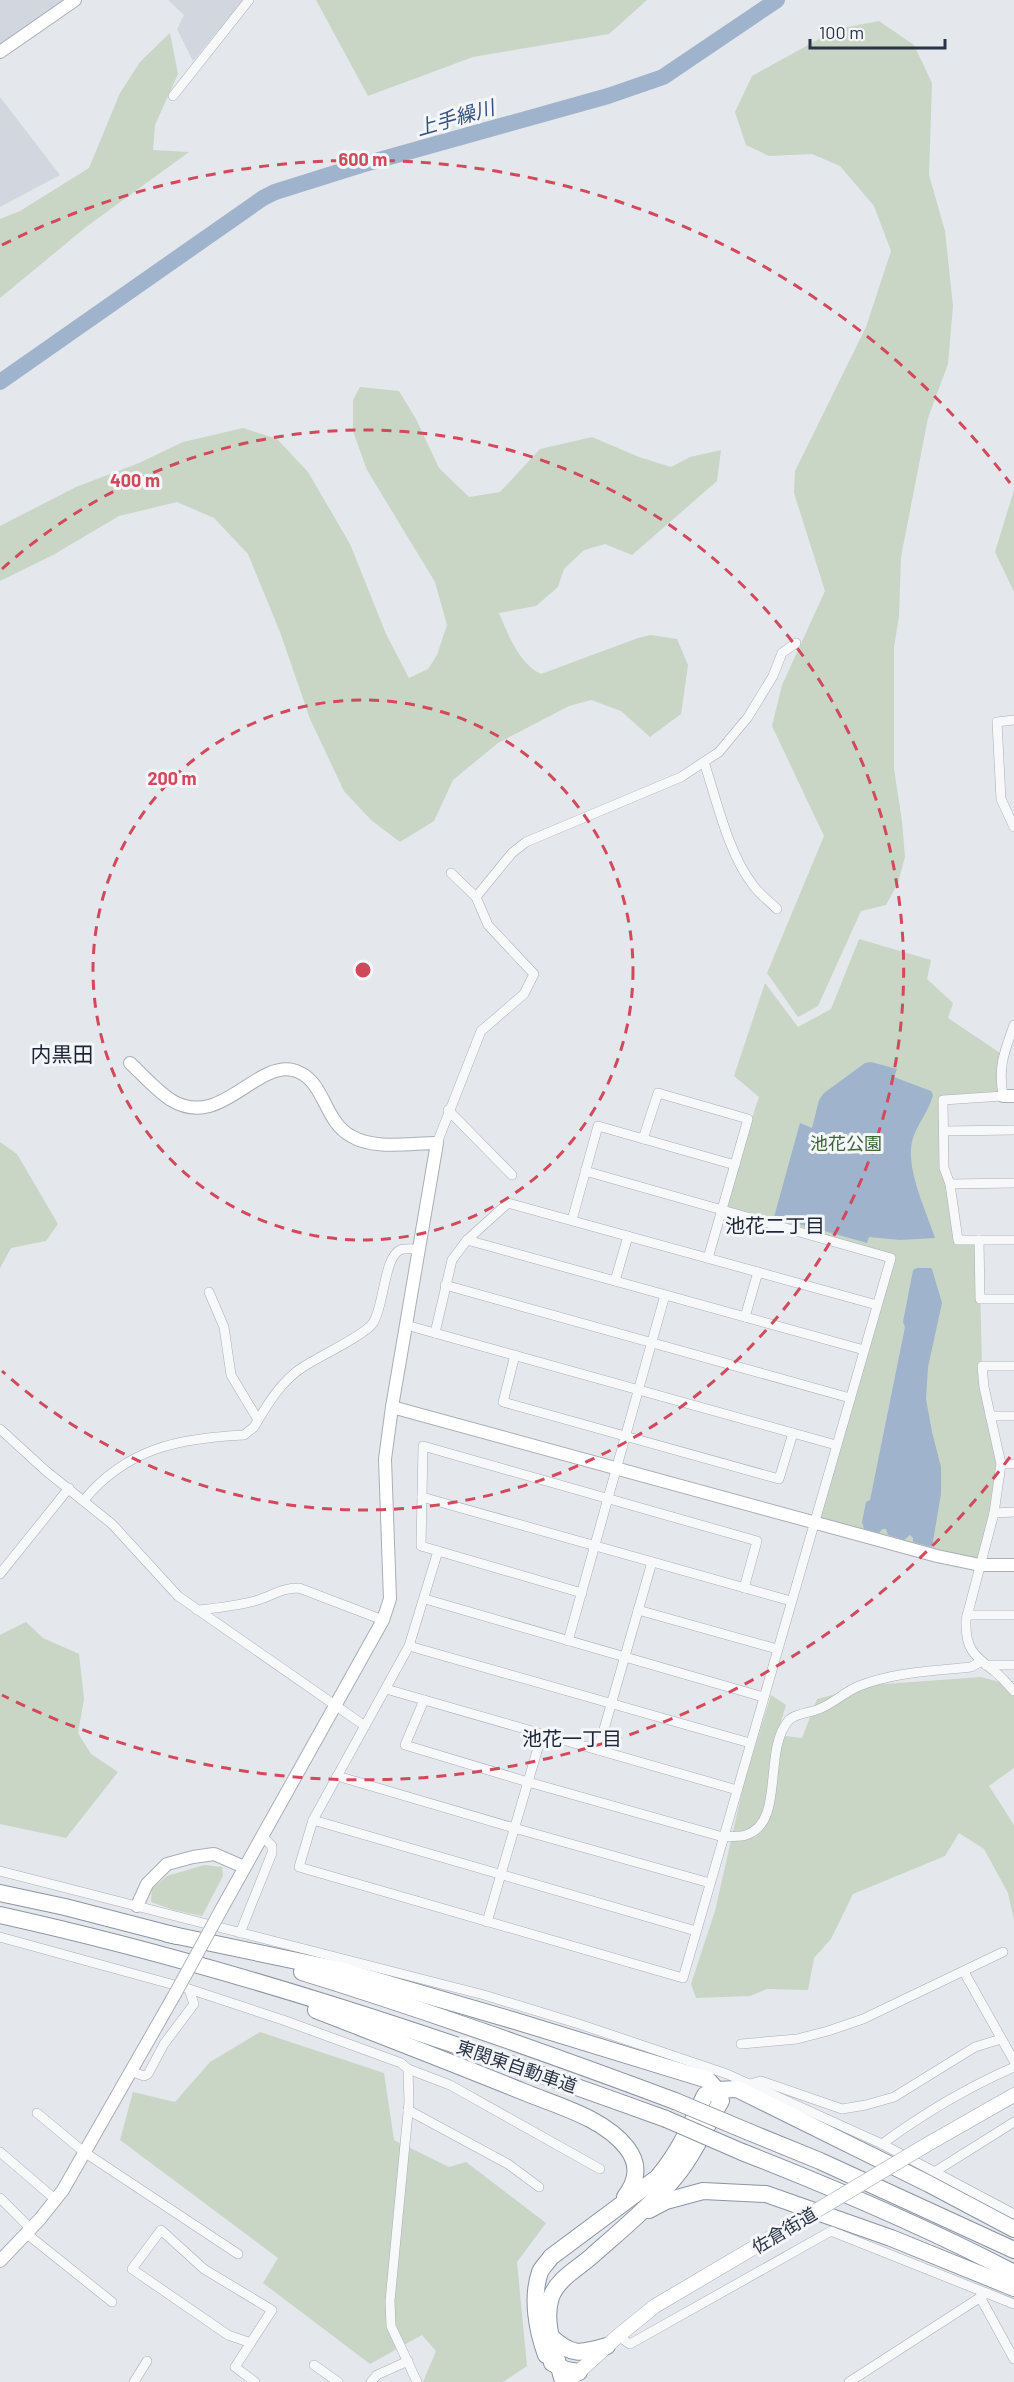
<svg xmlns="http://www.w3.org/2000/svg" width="1014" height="2382" font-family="Barlow,'Noto Sans JP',sans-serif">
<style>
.built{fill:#d2d6de}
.green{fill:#c9d6c5}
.water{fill:#9fb4cc}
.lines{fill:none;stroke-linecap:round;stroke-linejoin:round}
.river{stroke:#9fb4cc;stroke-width:16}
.street-casing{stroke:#a9aeb7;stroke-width:10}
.secondary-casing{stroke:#a9aeb7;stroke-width:14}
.primary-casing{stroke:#a3abb8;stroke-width:15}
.highway-casing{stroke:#8b94a3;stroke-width:18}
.street{stroke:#f7f8fa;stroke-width:9}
.secondary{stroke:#fff;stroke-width:12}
.primary{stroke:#fff;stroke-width:14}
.highway{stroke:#fff;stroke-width:16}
.secondary-bridge-casing{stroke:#a9aeb7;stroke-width:14;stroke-linecap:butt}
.primary-bridge-casing{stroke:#a3abb8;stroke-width:15;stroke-linecap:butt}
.highway-bridge-casing{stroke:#8b94a3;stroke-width:18;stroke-linecap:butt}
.secondary-bridge{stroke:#fff;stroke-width:12}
.primary-bridge{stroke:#fff;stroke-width:14}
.highway-bridge{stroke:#fff;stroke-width:16}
.ring{fill:none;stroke:#d1495b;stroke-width:3;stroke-dasharray:10 8}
.labels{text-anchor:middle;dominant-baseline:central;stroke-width:6;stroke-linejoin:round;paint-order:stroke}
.park-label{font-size:18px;fill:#3f6138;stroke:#f4f6f9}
.street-label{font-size:18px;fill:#2b3445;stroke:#f4f6f9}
.water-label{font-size:20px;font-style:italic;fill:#34527a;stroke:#f4f6f9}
.neighbourhood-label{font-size:20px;fill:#1d2536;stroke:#f4f6f9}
.quarter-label{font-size:21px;fill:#1d2536;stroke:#f4f6f9}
.centre{fill:#d1495b;stroke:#f4f6f9;stroke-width:3}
.ring-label{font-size:18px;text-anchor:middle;font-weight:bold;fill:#d1495b;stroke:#f4f6f9;stroke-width:6;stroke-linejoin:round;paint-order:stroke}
</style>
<rect width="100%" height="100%" fill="#e4e7ec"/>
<g class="built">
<path d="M0,0h68l-68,47z"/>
<path d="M168,0h75l-50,61 -16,-32 7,-14z"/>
<path d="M0,97l60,78 -60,32z"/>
</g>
<g class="green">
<path d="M316,0h331l-38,34 -136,23 -105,39z"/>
<path d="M879,21l35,24 18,38 -3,92 16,56 8,75 -5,58 -20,54 -27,139 -2,59 -5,31v122l8,52 3,36 -7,26 -12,22 -25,6 -43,95 -20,11 -31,-44 57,-137 -52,-110 10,-41 43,-94 -31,-98 1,-22 71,-144 25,-76 -17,-45 -34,-40 -28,-12 -43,2 -23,-11 -11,-33 17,-36 85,-47z"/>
<path d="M170,33l8,41 -23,51 -2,25 36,2 -103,75 -86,71v-79l20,-8 69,-43 31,-75 20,-31z"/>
<path d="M360,387l39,4 17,28 23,49 30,29 31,-5 40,-43 52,-12 47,20 32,10 19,-10 31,-7 -4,31 -85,74 -27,-11 -21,6 -20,19 -6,18 -22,19 -37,7c9,21 20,51 42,61l97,-36 13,-3 26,4 11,26 -7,49 -31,23 -29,-26 -30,-11 -22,6 -71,37 -45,37 -19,41 -34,21 -29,-22 -27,-29 -34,-72 -30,-87 -32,-78 -34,-36 -37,-16 -58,14 -66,39 -53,26v-55l76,-39 63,-24 44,-21 60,-14 34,11 31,33 42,72 36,90 23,44 19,-9 9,-14 10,-30 -12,-43 -68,-112 -14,-39v-31z"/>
<path d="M1014,490v102l-19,-40z"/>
<path d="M859,939l72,21 -4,19 26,24 -5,15 55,37 -2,43 -52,2 -5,31 14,109h21l3,126 19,98 -21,101 -167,-42 77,-265 -169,-47 38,-114 -25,-21 31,-93 33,44 33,-18z"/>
<path d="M0,1142l17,12 41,70 -12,17 -35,7 -11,20z"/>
<path d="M26,1622l17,16 36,16 5,45 -6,34 13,21 27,18 -52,66 -66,-14v-189z"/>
<path d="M981,1677l33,9v82l-25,18 25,39v95l-6,-27 -24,-44 -25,-16 -14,23 -92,38 -22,45 -17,19 -6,32 -41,-1 -17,7 -54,2 -5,-14 24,-73 29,-128 27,-88 15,10 -9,30 25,3 15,-39 54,-14z"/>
<path d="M204,1865l18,2 1,9 -21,40 -28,-6 -23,-8 1,-13 15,-13z"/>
<path d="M260,2032l124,41 10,67 55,27 17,-5 80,61 -29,39 10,104 -24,16h-80l13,-31 -14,-16 -52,29 -107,-81 15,-25 -158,-118 13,-48 42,10 35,-40z"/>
</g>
<g class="water">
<path d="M871,1062l26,7 -3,8 37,14 2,4c-4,16 -15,28 -20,43 -9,28 13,72 22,100l-35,2 -31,-3 -2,6 -93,-26 26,-94 12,5 7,-28 5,-7 41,-30z"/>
<path d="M917,1268h13l2,1 10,34 -14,64 -2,32 6,33 9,35v27l-9,53 -19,-5v-4l-3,-3 -6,5 -16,-5 -2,-6h-4l-3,4 -15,-4 -2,-7 4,-20 4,-2 35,-173 -2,-5 10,-52z"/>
</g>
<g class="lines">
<path class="river" d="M0,382l263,-184 12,-6 86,-27 247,-69 55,-19 114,-77"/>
<g class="street-casing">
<g id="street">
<path d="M173,96l76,-96"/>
<path d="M1014,720l-17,2 4,77 13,28"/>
<path d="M704,762c13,39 24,91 49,123 6,9 16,16 24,24"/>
<path d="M476,897l36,-44 14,-11 155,-65 38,-25 29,-35 25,-41 9,-23 14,-10"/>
<path d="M1014,1025c-10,28 -16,41 -11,71l-60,4 1,68 6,16 8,56h56"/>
<path d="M448,1110l64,65"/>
<path d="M944,1131l70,-1"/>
<path d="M643,1139l15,-46 90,26 -40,139"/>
<path d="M437,1143l44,-112 43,-37 10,-20 -46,-49 -12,-28 -25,-24"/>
<path d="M950,1184l64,-1"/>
<path d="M572,1220l26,-94 137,39"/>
<path d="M467,1240l397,110"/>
<path d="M979,1240l1,59h34"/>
<path d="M615,1281l13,-45"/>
<path d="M445,1285l405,113"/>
<path d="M209,1292l15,35 7,48 27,45"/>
<path d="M745,1317l13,-45"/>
<path d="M406,1325l430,120"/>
<path d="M435,1333l17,-73 15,-20 41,-37 369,102"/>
<path d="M515,1355l-12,47 276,77 14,-46"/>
<path d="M1014,1366h-32l2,21 17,77 -7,49 -28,107c-1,28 7,35 28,51 7,5 13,13 20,20"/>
<path d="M990,1416h24"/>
<path d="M0,1429l46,42 66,53 66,72 187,130"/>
<path d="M1001,1464h13"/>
<path d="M422,1497l369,104"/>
<path d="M84,1500c43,-52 96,-62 160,-65l10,-8c13,-22 27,-46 49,-60 15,-10 62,-32 70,-44 11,-16 11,-66 27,-73 5,-2 13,-1 18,-1"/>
<path d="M994,1513l20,-1"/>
<path d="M438,1551l-29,95 -96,174 -14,47 384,111 208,-720 -306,-87"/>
<path d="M0,1574l69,-86"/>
<path d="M582,1593l-161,-47 2,-100 334,95 -13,47"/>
<path d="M425,1599l338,98"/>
<path d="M197,1610c21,-2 41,-4 61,-10 16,-5 23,-12 41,-12l84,32"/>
<path d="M638,1610l139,39"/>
<path d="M967,1615h47"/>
<path d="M568,1641l97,-346"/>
<path d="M409,1646l341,97"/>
<path d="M986,1665h28"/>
<path d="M386,1689l351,101"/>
<path d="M424,1700l-19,45 123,37 195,55c7,-1 17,0 23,-2 40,-13 16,-85 43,-115 7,-7 21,-7 30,-11 14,-5 25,-17 40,-23 36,-14 74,-15 112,-19l9,-5"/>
<path d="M598,1750l54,-188"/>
<path d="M337,1776l177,52 196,55"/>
<path d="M313,1820l383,111"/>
<path d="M0,1871l484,124 95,29 148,50 155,70 132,70"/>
<path d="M487,1922l55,-188"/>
<path d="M240,1933l32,-80v-7l-10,-10"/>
<path d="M0,1937l189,52 94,31 118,43 7,6 1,33 -19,199 1,25 26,56"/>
<path d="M964,1972l50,89"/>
<path d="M741,2044l56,-5 31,-8 35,-12 140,-67"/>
<path d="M408,2069l42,16 150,84"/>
<path d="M130,2071l14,5 4,-2 16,-30 30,-40 -5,-15"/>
<path d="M750,2084l11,-3 81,28 24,-4 28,-8 81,-50 26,-8"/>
<path d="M408,2110l100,54 31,23"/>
<path d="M37,2113l47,39 154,102"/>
<path d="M882,2144c42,-31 84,-56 132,-77"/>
<path d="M0,2152l56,48"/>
<path d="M936,2171l78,-49"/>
<path d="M0,2198l31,31"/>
<path d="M27,2234l85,68"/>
<path d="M980,2297l34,62"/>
<path d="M618,2336l12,8 201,-113 183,73"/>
<path d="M251,2343l-23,-8 -96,-66 29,-39 43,39 68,41 -37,57 20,15"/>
<path d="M314,2365l24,17"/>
<path d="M134,2382l13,-21"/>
<path d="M371,2382l6,-7 31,-14"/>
<path d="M849,2382l138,-89"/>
</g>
</g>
<g class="secondary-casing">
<g id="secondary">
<path d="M0,52l75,-52"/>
<path d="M130,1063c13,12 26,27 41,37 49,30 83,-38 122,-30 32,8 30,51 58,66 23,14 60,7 86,7l-45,264 -7,52 5,140 -7,21 -162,290"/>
<path d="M1003,1096h11"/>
<path d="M392,1407l545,149 43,9h34"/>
<path d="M137,1906l10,-22 20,-20 26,-7 21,-3 30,13"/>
<path d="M0,2261l40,-42 23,-29 112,-196"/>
</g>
</g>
<g class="primary-casing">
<g id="primary">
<path d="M928,2144l86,-49"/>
<path d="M571,2379l47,-43 37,-30 144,-85"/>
</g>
</g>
<g class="highway-casing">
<g id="highway">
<path d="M0,1893l65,14 112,29"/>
<path d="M0,1915c227,50 448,125 666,204"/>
<path d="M168,1934l172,36 172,50 196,60 9,10 4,11c-16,27 -29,58 -51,82 -23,26 -51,49 -77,72 -14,13 -35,23 -42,42 -9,27 6,58 12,85"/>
<path d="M302,1972c126,39 250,83 373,129"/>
<path d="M316,2010c69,27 139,54 208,82 34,14 80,26 103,56 13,17 10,33 -2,49"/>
<path d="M749,2132l71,29 194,89"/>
<path d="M742,2152c92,36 184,75 272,121"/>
<path d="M649,2210l17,-9 37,-10 63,3 125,44 123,50"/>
<path d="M551,2337c21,19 29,17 56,9"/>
<path d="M546,2355c-9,-25 -15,-57 -6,-83 2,-5 8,-10 11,-15l106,-79c22,-25 34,-54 48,-83l12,-5 20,-1 192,95 85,45"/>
<path d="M552,2363l14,7 13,2"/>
</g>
</g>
<use href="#street" class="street"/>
<use href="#secondary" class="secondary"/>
<use href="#primary" class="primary"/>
<use href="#highway" class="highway"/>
<g class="secondary-bridge-casing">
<path id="secondary-bridge" d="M175,1994l46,-84"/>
</g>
<g class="primary-bridge-casing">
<path id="primary-bridge" d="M799,2221l129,-77"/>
</g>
<g class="highway-bridge-casing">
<g id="highway-bridge">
<path d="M675,2101l74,31"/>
<path d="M666,2119l76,33"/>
</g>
</g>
<use href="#secondary-bridge" class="secondary-bridge"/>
<use href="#primary-bridge" class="primary-bridge"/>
<use href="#highway-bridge" class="highway-bridge"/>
</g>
<g class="ring">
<circle cx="363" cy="970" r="270"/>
<path d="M2 569A540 540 0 1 1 2 1371"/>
<path d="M1010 1457A810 810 0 0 1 2 1695M2 245A810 810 0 0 1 1010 483"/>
</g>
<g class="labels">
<g class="park-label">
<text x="846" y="1143">池花公園</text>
</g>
<g class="street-label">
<text transform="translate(517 2066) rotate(19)">東関東自動車道</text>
<text transform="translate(784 2230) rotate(-31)">佐倉街道</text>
</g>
<g class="water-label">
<text transform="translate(455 117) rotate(-16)">上手繰川</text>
</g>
<g class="neighbourhood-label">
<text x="775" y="1225">池花二丁目</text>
<text x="572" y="1738">池花一丁目</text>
</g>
<g class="quarter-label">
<text x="62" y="1053">内黒田</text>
</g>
</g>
<circle cx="363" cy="970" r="9" class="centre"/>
<g class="ring-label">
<text x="363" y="166">600 m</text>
<text x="135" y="487">400 m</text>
<text x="172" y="785">200 m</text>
</g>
<path d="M810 39v9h135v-9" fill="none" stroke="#2b3445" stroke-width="3"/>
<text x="819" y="39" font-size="18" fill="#2b3445" stroke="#f4f6f9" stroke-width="4.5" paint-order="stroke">100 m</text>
</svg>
